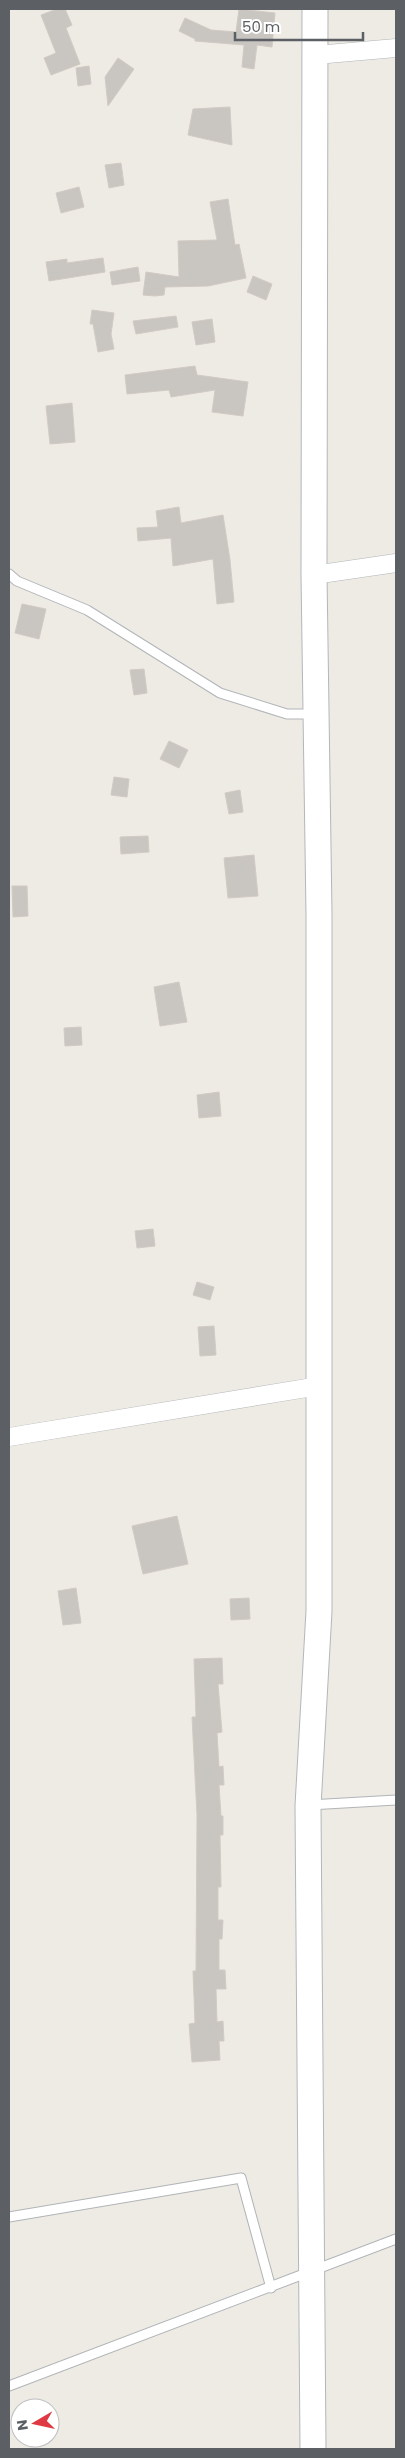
<svg xmlns="http://www.w3.org/2000/svg" width="405" height="2458" font-family="Poppins,sans-serif">
<style>
.building{fill:#c9c5c1;stroke:#d2cbc3}
.lines{fill:none;stroke-linecap:round;stroke-linejoin:round}
.service-casing{stroke:#b1b5b8;stroke-width:11}
.minor-casing{stroke:#b1b5b8;stroke-width:19}
.secondary-casing{stroke:#b3b7bb;stroke-width:27}
.service{stroke:#fff;stroke-width:9}
.minor{stroke:#fff;stroke-width:18}
.secondary{stroke:#fff;stroke-width:25}
</style>
<rect width="100%" height="100%" fill="#eeeae4"/>
<g class="building">
<path d="M57,9h8l7,16 -6,3 14,36 -29,11 -7,-17 12,-5 -15,-38z"/>
<path d="M239,9l36,4 -3,34 -15,-2 -3,24 -12,-2 2,-22 -49,-4v-2l-16,-8 6,-13 26,12 25,2z"/>
<path d="M118,58l16,11 -26,37 -3,-29z"/>
<path d="M89,66l2,18 -13,2 -2,-18z"/>
<path d="M230,107l2,38 -44,-10 5,-26z"/>
<path d="M121,163l3,22 -15,3 -4,-23z"/>
<path d="M79,187l5,20 -23,6 -5,-20z"/>
<path d="M228,199l7,46 4,-1 7,34 -38,8 -43,1 -1,8 -9,1 -12,-1 3,-23 33,5 -1,-36 39,-1 -7,-38z"/>
<path d="M103,258l2,14 -56,9 -3,-19 21,-3v4z"/>
<path d="M138,267l2,14 -28,4 -2,-13z"/>
<path d="M253,276l19,8 -6,16 -19,-8z"/>
<path d="M92,310l22,3 -3,21 3,15 -16,3 -5,-28h-3z"/>
<path d="M176,316l2,11 -42,7 -3,-13z"/>
<path d="M212,319l3,23 -19,3 -4,-23z"/>
<path d="M195,366l2,9 51,7 -5,34 -31,-4 3,-22 -44,7 -2,-7 -42,4 -2,-19z"/>
<path d="M72,403l3,39 -25,2 -4,-38z"/>
<path d="M179,507l2,16 42,-8 7,45 4,42 -17,2 -4,-45 -40,7 -2,-28 -33,3 -1,-13 21,-1 -2,-16z"/>
<path d="M22,604l24,5 -7,30 -24,-6z"/>
<path d="M144,669l3,24 -13,2 -4,-25z"/>
<path d="M169,741l19,9 -9,18 -19,-9z"/>
<path d="M114,777l15,2 -2,18 -16,-2z"/>
<path d="M240,790l3,22 -14,2 -4,-21z"/>
<path d="M148,836l1,16 -28,2 -1,-17z"/>
<path d="M254,855l4,41 -30,2 -4,-40z"/>
<path d="M12,886h15l1,30 -15,1z"/>
<path d="M179,982l8,40 -27,4 -6,-39z"/>
<path d="M81,1027l1,18 -17,1 -1,-18z"/>
<path d="M219,1092l2,24 -22,2 -2,-23z"/>
<path d="M153,1229l2,17 -18,2 -2,-17z"/>
<path d="M197,1282l17,5 -4,13 -17,-5z"/>
<path d="M214,1326l2,29 -16,1 -2,-29z"/>
<path d="M177,1516l11,48 -45,10 -11,-48z"/>
<path d="M76,1588l5,35 -18,2 -5,-34z"/>
<path d="M249,1598l1,21 -19,1 -1,-21z"/>
<path d="M222,1658l1,26h-5l4,48 -5,1 2,34 4,-1 1,19h-5l2,31h2v19h-3l1,52h-3v33h5l-1,19h-3v31h6l1,19h-10l1,33 6,-1 1,20h-5l1,19 -28,2 -3,-38 6,-1 -2,-52h3l1,-156 -5,-98h4l-2,-58z"/>
</g>
<g class="lines">
<g class="service-casing">
<g id="service">
<path d="M9,574l8,7 70,29 133,83 67,21h28"/>
<path d="M309,1805l87,-5"/>
<path d="M9,2217l232,-39 30,110"/>
<path d="M9,2386l387,-147"/>
</g>
</g>
<g class="minor-casing">
<g id="minor">
<path d="M316,55l80,-7"/>
<path d="M314,575l82,-12"/>
<path d="M9,1437l310,-51"/>
</g>
</g>
<g class="secondary-casing">
<path id="secondary" d="M313,2449l-5,-643 11,-195v-696l-5,-340 1,-566"/>
</g>
<use href="#service" class="service"/>
<use href="#minor" class="minor"/>
<use href="#secondary" class="secondary"/>
</g>
<rect width="405" height="2458" fill="none" stroke="#5c6064" stroke-width="20"/>
<g transform="translate(35 2423) rotate(261)"><circle r="24" fill="#ffffff" stroke="#bebfc1"/>
<path d="M0-4L9 19L0 12L-9 19Z" fill="#df3943"/>
<text y="-8" font-size="14" font-weight="bold" text-anchor="middle" fill="#5c6064">N</text>
</g>
<path d="M235 32v8h128v-8" fill="none" stroke="#5c6064" stroke-width="2.5"/>
<text x="242" y="32" font-size="15" fill="#5c6064" stroke="#ffffff" stroke-width="4" paint-order="stroke">50 m</text>
</svg>
